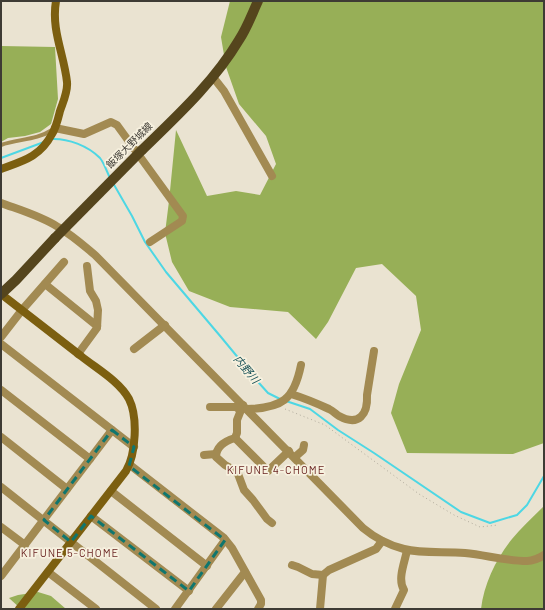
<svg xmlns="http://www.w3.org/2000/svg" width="545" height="610" font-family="Barlow,'Noto Sans JP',sans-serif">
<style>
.forest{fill:#97af57}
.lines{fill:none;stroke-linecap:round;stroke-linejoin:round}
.stream{stroke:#4dd7e4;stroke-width:2}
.path{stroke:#b1ab9d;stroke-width:1;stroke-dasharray:1 3;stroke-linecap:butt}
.lane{stroke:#a28a52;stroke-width:4}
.street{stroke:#a28a52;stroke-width:8}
.secondary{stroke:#7c5f10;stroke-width:8}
.primary{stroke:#55451d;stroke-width:10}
.primary-bridge{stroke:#55451d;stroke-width:10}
.marked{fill:none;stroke:#0f766e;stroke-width:3;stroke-dasharray:8 5;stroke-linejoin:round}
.labels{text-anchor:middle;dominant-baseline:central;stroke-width:3.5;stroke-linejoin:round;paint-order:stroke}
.street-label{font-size:10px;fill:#3e3b34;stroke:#f7f1df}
.water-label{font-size:11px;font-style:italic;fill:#155056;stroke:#f7f1df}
.neighbourhood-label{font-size:11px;letter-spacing:1px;fill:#6a2522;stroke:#f7f1df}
</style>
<rect width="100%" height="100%" fill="#eae3d1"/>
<g class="forest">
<path d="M230,1h314v442l-31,11 -106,-1 -16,-40 8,-29 22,-54 -5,-34 -34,-32 -26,4 -28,54 -12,17 -28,-27 -58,-5 -41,-16 -17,-29 -7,-29 4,-32 7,-71 31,66 29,-5 24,4 16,-31 -10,-28 -27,-32 -13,-37 -5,-30z"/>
<path d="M1,46l54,1 3,52 -7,25 -11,8 -15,4 -17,2 -7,4z"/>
<path d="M544,506v103h-63c3,-25 15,-50 31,-70 9,-11 21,-22 32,-33z"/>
<path d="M38,592l13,4 15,13h-45l-12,-11 9,-3z"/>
</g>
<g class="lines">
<g class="stream">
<path d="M51,139c17,-1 37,7 49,19 4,5 7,14 10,20"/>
<path d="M1,158l43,-16"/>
<path d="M113,183l19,33 13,26 21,30 55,65 38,46 9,10 12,6"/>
<path d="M286,401l24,8 28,21 36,23 87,59 29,11 27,-8 10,-10 17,-29"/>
</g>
<path class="path" d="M285,409l40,16 94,69 35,21 26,12 18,-2"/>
<path class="lane" d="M1,145c17,-6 36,-5 51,-15"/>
<g class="street">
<path d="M213,77l11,14 48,85"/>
<path d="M55,128l29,6 27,-12 6,3 66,91 -1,5 -32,21"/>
<path d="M1,203c19,7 40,13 57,24 14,8 25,18 37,28l268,273c12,10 25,17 41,21 19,5 41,2 61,4 21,2 41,8 62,8 5,0 13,-3 17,-6"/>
<path d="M45,284l52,42"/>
<path d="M1,337l21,-27 42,-48"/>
<path d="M1,344l133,103"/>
<path d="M134,349l31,-24"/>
<path d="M78,354l19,-26 1,-18 -2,-9 -6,-10 -3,-25"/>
<path d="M1,390l89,69"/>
<path d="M291,394c13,4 25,9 38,15 4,2 7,5 10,7 20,11 29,-2 28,-21l7,-44"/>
<path d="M243,405l-6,15v13l-2,5c-10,3 -19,8 -19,19l9,8 9,5 4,4 6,16 9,10 14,19 5,4"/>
<path d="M210,407h26l4,3"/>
<path d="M247,409c35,-1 47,-9 54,-44"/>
<path d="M1,437l66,52"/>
<path d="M235,438l33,33 21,-20"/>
<path d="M204,455l12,-1"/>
<path d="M295,457l8,-7 1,-5"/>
<path d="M130,465l94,73 8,10 29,52v4l-3,5"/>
<path d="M1,487l155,122"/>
<path d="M111,491l96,75"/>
<path d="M91,516l98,75"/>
<path d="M1,527l24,18"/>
<path d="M292,565l6,2 14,7 11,1"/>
<path d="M48,572l48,37"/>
<path d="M1,576l111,-146"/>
<path d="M175,609l50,-69"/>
<path d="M216,609l29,-37"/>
<path d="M320,609l3,-34 6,-5 47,-21 6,-8"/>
<path d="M395,609l9,-19c-7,-11 1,-28 3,-40"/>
</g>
<g class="secondary">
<path d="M1,169c22,-8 39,-12 51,-35 4,-6 6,-15 8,-23 3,-9 8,-19 7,-29 -3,-28 -16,-52 -11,-81"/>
<path d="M1,294c27,21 54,42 80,62 16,13 38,25 48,43 9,18 7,55 -3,72l-107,138"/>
</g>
<g class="primary">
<path d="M142,150c35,-34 72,-68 97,-110 8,-12 13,-26 19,-39"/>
<path d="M1,294l15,-14 39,-42"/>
</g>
<path class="primary-bridge" d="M55,238l87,-88"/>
</g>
<path class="marked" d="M112,430l22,17 -5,19 96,74 -36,51 -98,-75 -20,26 -27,-22z"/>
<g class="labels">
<g class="street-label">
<text transform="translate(129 145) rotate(-45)">飯塚大野城線</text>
</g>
<g class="water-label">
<text transform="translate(247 369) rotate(50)">内野川</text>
</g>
<g class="neighbourhood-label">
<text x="276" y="469">KIFUNE 4-CHOME</text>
<text x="70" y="552">KIFUNE 5-CHOME</text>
</g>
</g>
<rect width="545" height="610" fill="none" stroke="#3e3b34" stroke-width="4"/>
</svg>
